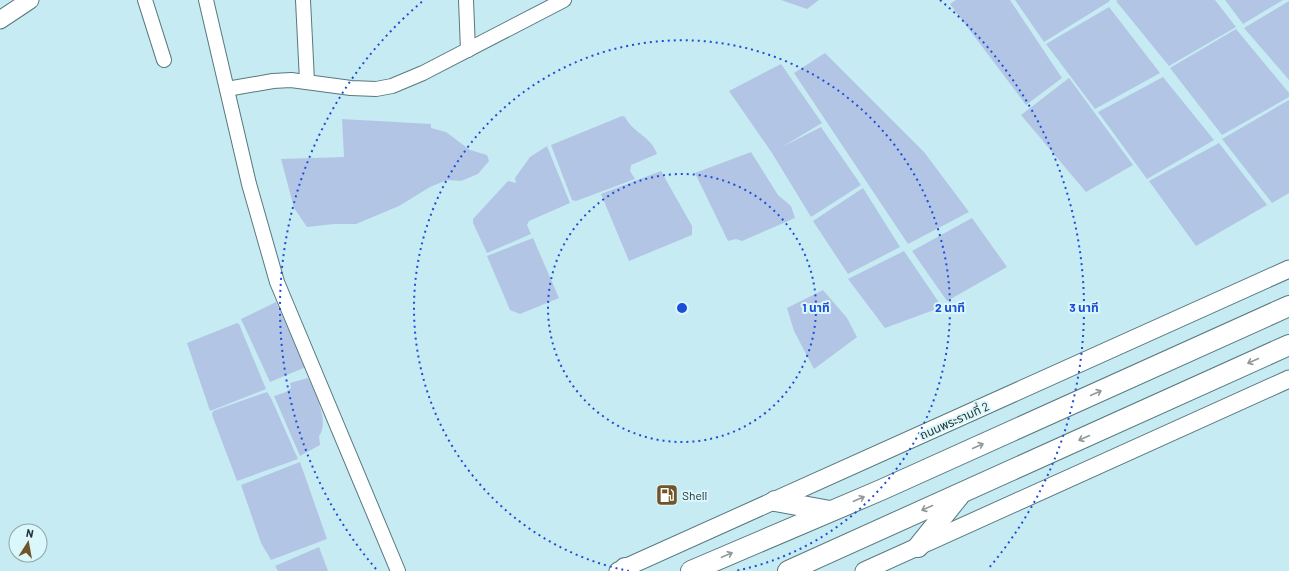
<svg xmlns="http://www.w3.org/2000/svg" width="1289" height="571" font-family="Barlow,'Noto Sans Thai',sans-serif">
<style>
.water{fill:#b3c5e5}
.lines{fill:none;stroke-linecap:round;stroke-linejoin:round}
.minor-casing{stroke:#57797f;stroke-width:16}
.major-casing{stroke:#57797f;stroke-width:19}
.highway-casing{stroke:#57797f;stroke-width:22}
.minor{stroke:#fff;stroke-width:14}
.major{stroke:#fff;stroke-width:17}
.highway{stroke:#fff;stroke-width:20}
.oneway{stroke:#909899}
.ring{fill:none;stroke:#1d4ed8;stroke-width:2;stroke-dasharray:2 4}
.labels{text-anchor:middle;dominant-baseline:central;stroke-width:4;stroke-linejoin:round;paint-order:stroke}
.street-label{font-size:12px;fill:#223133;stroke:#daf7fc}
.poi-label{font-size:12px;fill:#223133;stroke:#daf7fc;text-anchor:start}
.centre{fill:#1d4ed8;stroke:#daf7fc;stroke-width:2}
.ring-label{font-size:12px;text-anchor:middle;font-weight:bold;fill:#1d4ed8;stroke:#daf7fc;stroke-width:4;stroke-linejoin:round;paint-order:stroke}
</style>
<rect width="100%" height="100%" fill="#c7ebf2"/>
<g class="water">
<path d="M781,0h38l-12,9z"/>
<path d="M956,0h54l52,78 -36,27 -76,-101z"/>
<path d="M1015,0h94l1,1 -66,41z"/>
<path d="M1118,0h97l21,27 -67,39 -53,-65z"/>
<path d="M1225,0h58l-40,24z"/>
<path d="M1289,1v79l-45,-52z"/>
<path d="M1109,7l51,66 -65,36 -49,-65z"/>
<path d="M1236,29l53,64v4l-67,38 -52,-67z"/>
<path d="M825,53l99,99 45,60 -61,32 -114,-171z"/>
<path d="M781,64l41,59 -40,24 39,-20 40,58 -50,32 -39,-64 -43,-62z"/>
<path d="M1163,77l51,63 -67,39 -49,-67z"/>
<path d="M1069,78l64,87 -47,27 -65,-77z"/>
<path d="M1289,100v93l-17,10 -50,-64z"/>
<path d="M622,116l3,1c8,16 26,19 32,37l-26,11 -1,6 5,8 -59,22 -4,-1 -21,-55z"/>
<path d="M342,119l89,5v4l15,4 24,18 17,5 2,6 -11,13 -17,7 -14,-1 -17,7 -31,19 -43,18h-22l-27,3 -13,-19 -13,-49 63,-2z"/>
<path d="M1219,143l48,62 -71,41 -47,-65z"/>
<path d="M547,146l23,57 -41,18 -2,4 4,9 -44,19 -14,-30v-4l35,-38 8,2 -1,-5 15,-21z"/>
<path d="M751,152l27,43 13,11 4,12 -53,23 -6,-2 -8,2 -33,-68z"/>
<path d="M661,171l31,55v9l-63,26 -28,-67z"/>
<path d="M863,188l37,59 -52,27 -35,-53z"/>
<path d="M972,218l35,49 -60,34 -35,-50z"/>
<path d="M533,238l26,60 -39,16 -10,-4 -23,-54z"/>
<path d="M904,251l38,56 -57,21 -37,-49z"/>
<path d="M823,290l24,28 10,19 -43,32 -20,-38 -7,-23z"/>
<path d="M276,302l30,65 -36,15 -29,-63z"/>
<path d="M237,323l2,1 27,65 -56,22 -23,-68z"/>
<path d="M308,378c7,14 22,45 11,58l1,9 -20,11 -26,-60 12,-4 5,-4 -1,-5z"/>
<path d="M267,392l4,6 27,61 -61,22 -25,-66 1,-4z"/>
<path d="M300,462l27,77 -56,21 -10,-17 -20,-58z"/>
<path d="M319,547l9,24h-50l-3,-5z"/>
</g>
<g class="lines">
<g class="minor-casing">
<g id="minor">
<path d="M145,0l19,60"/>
<path d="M206,0l43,184 28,98 121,289"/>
<path d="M303,0l4,81"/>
<path d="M466,0l2,50"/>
<path d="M227,89l46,-8 18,-1 60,8 25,1 16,-3 31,-13 141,-73"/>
</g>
</g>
<g class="major-casing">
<g id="major">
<path d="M0,20l30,-20"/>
<path d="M618,571l671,-302"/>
<path d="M864,571l425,-192"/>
</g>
</g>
<g class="highway-casing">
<g id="highway">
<path d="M775,501l55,10"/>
<path d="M918,547l41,-51"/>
<path d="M625,571v-3"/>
<path d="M691,571l190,-81 408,-184"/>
<path d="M788,571l501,-226"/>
</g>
</g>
<use href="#minor" class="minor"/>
<use href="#major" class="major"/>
<use href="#highway" class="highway"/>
</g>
<defs><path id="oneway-shaft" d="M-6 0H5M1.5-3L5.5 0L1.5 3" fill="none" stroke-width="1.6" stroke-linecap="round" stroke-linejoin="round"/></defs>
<g class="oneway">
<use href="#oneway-shaft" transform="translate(1253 361) rotate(156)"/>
<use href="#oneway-shaft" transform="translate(1096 393) rotate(-24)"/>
<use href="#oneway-shaft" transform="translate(1084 438) rotate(156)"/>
<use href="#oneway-shaft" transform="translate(978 446) rotate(-24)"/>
<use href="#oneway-shaft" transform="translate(859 499) rotate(-23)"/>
<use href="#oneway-shaft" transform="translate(927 508) rotate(156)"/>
<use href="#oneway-shaft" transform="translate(727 555) rotate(-23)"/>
</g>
<g class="ring">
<circle cx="682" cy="308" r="134"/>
<path d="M629 571A268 268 0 1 1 735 571"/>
<path d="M376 569A402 402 0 0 1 424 0M940 0A402 402 0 0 1 988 569"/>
</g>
<defs>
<g id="fuel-square" transform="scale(1.15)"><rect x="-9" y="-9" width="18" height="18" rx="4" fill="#715427" stroke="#daf7fc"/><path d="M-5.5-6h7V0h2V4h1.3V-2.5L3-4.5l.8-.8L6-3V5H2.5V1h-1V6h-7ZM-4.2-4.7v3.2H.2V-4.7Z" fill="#fff"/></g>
</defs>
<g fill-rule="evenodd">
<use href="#fuel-square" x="667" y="495"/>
</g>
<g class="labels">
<g class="street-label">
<text transform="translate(954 420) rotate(-24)">ถนนพระรามที่ 2</text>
</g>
<g class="poi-label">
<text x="682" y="495">Shell</text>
</g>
</g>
<circle cx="682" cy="308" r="6" class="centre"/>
<g class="ring-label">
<text x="816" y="312">1 นาที</text>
<text x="950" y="312">2 นาที</text>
<text x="1084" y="312">3 นาที</text>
</g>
<g transform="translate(28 543) rotate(11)"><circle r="19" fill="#daf7fc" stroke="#90a8ac"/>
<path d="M0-3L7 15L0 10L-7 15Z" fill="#715427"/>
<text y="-6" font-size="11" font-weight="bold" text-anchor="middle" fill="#223133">N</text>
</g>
</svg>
